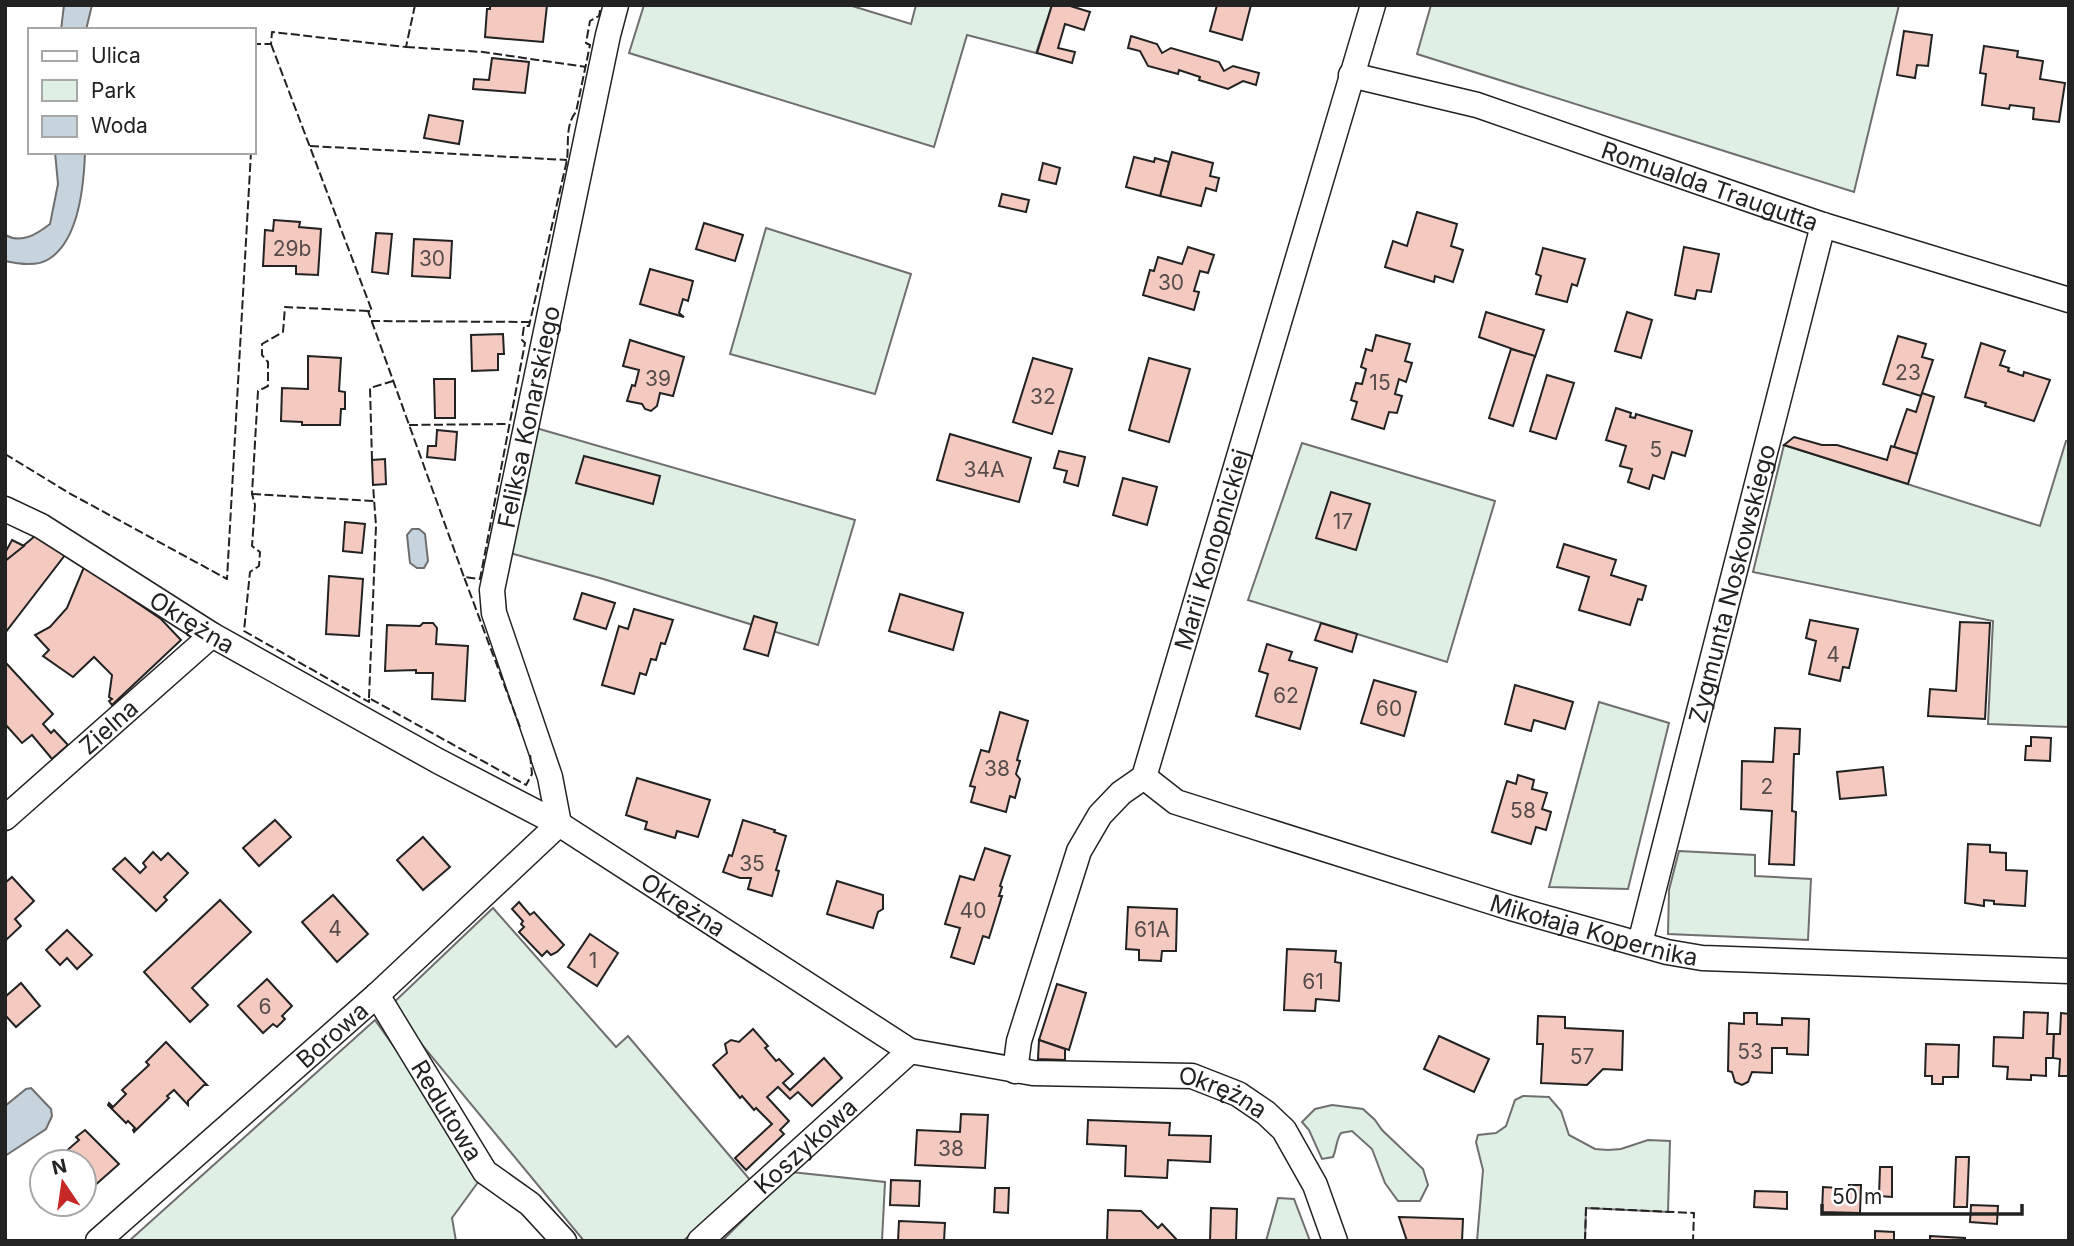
<svg xmlns="http://www.w3.org/2000/svg" width="2074" height="1246" font-family="Inter,sans-serif">
<style>
.green{fill:#e0efe3;stroke:#6f6f6f;stroke-width:2}
.water{fill:#c7d3dd;stroke:#6f6f6f;stroke-width:2}
.building{fill:#f3c9c0;stroke:#222;stroke-width:2}
.lines{fill:none;stroke-linecap:round;stroke-linejoin:round}
.minor-casing{stroke:#222;stroke-width:27}
.minor{stroke:#fff;stroke-width:24}
.fence{stroke:#222;stroke-width:2;stroke-dasharray:9 3.5;stroke-linecap:butt}
.labels{text-anchor:middle;dominant-baseline:central;stroke-width:5;stroke-linejoin:round;paint-order:stroke}
.number-label{font-size:21px;fill:#564c4a}
.street-label{font-size:24px;fill:#222;stroke:#fff}
</style>
<rect width="100%" height="100%" fill="#fff"/>
<g class="green">
<path d="M644,5h205l62,19 5,-19h136l-16,48 -69,-18 -33,112 -305,-94z"/>
<path d="M1431,5h468l-45,187 -437,-138z"/>
<path d="M766,228l145,46 -36,120 -145,-40z"/>
<path d="M536,428l319,92 -37,125 -218,-67 -90,-25 16,-61z"/>
<path d="M2066,441h3v286l-81,-3 5,-103 -240,-49 31,-127 256,81z"/>
<path d="M1302,443l193,58 -48,161 -199,-62z"/>
<path d="M1599,702l70,21 -41,166 -79,-2z"/>
<path d="M1679,851l76,4v21l56,3 -3,61 -140,-6 1,-44z"/>
<path d="M493,908l123,139 12,-11 123,145 -68,60h-99l-194,-235z"/>
<path d="M375,1020l109,154 -32,44 4,23h-327z"/>
<path d="M1523,1096l26,1 12,14 8,24 26,14 13,1 13,-1 27,-9 22,1 -2,71 -82,-4 -1,33h-108l6,-71 -7,-28 2,-7 18,-2 10,-7 9,-26z"/>
<path d="M1332,1105l31,4 12,11 7,10 41,39 5,16 -8,16h-22l-13,-18 -13,-34 -20,-18 -11,2c-5,7 -4,15 -8,24l-11,2 -13,-29 -7,-8 13,-13z"/>
<path d="M791,1172l94,10 -3,59h-160z"/>
<path d="M1278,1198l16,1 16,42h-44z"/>
</g>
<g class="water">
<path d="M64,5h28l-6,25h-25z"/>
<path d="M55,152h30c-1,32 -6,88 -36,107 -12,8 -31,5 -44,2v-26c17,9 32,-1 45,-11l8,-40z"/>
<path d="M412,529h7l6,5 3,27 -4,7h-7l-7,-5 -3,-28z"/>
<path d="M31,1088l20,21 1,7 -6,13 -41,27v-50l21,-17z"/>
</g>
<g class="building">
<path d="M490,5h57l-4,37 -58,-5 2,-28h3z"/>
<path d="M1052,5h15l23,7 -6,18 -19,-6 -7,24 17,4 -3,11 -35,-10z"/>
<path d="M1217,5h34l-9,35 -32,-9z"/>
<path d="M1904,31l28,4 -4,31 -11,-1 -2,13 -18,-3z"/>
<path d="M1131,36l26,8 5,9 9,-5 48,14 5,9 9,-5 26,7 -3,12 -13,-4 -15,8 -29,-9 1,-3 -21,-7 -1,4 -30,-8 -8,-15 -12,-3z"/>
<path d="M1984,46l34,5 -1,6 26,4 -3,18 25,4 -6,39 -26,-3 1,-11 -24,-3 -1,4 -27,-4 4,-31 -6,-1z"/>
<path d="M492,58l37,4 -4,31 -52,-4 1,-10 15,1z"/>
<path d="M429,115l34,6 -4,23 -35,-6z"/>
<path d="M1172,152l41,11 -3,13 9,2 -3,13 -10,-3 -5,18 -41,-10z"/>
<path d="M1134,157l20,5 1,-4 14,4 -9,34 -34,-9z"/>
<path d="M1043,163l17,5 -4,16 -17,-4z"/>
<path d="M1002,194l27,6 -3,12 -27,-6z"/>
<path d="M1417,212l40,12 -6,22 12,4 -10,32 -18,-6 -1,6 -49,-15 8,-26 14,5z"/>
<path d="M274,220l26,2 -1,5 22,2 -3,46 -22,-1v-8h-33l2,-36 8,1z"/>
<path d="M704,223l39,12 -8,26 -39,-12z"/>
<path d="M376,233l16,1 -4,40 -16,-2z"/>
<path d="M414,239l38,2 -2,37 -38,-2z"/>
<path d="M1188,247l26,8 -6,18 -8,-2 -6,20 5,1 -5,18 -51,-15 7,-25 4,1 4,-14 24,7z"/>
<path d="M1684,247l35,7 -8,38 -14,-2 -2,9 -20,-4z"/>
<path d="M1543,248l42,11 -8,27 -5,-2 -5,18 -31,-8 5,-18 -5,-2z"/>
<path d="M650,269l43,12 -5,20 -5,-2 -4,14 5,4 -44,-13z"/>
<path d="M1486,312l58,18 -9,27 -56,-20z"/>
<path d="M1627,312l25,8 -11,38 -26,-7z"/>
<path d="M503,334l1,20h-6v16l-26,1 -1,-36z"/>
<path d="M1376,335l34,9 -5,17 7,2 -6,19 -7,-3 -4,15 7,2 -5,17 -8,-1 -5,17 -32,-10 5,-17 -6,-2 5,-17 6,1 4,-15 -5,-2 5,-18 6,2z"/>
<path d="M1898,336l28,8 -4,13 11,3 -12,36 -38,-12z"/>
<path d="M630,340l54,17 -11,39 -13,-3 -3,13 -6,5 -6,-2 -3,-5 -15,-3 5,-16 3,1 4,-16 -16,-4z"/>
<path d="M1981,343l24,8 -5,14 9,3 -1,3 15,5 1,-4 26,8 -16,41 -49,-15 1,-3 -21,-6z"/>
<path d="M1511,349l24,7 -22,70 -24,-8z"/>
<path d="M308,356l33,2 -2,33 6,1v17h-4l-1,16h-38v-3l-21,-1 1,-33 26,1z"/>
<path d="M1033,358l39,11 -20,65 -39,-12z"/>
<path d="M1149,358l41,11 -21,73 -40,-12z"/>
<path d="M1547,375l27,8 -18,56 -26,-8z"/>
<path d="M434,379h21v39h-20z"/>
<path d="M1922,393l12,4 -17,57 -23,-7 13,-38 9,3z"/>
<path d="M1616,408l15,5 -1,4 5,1 1,-4 56,17 -7,25 -13,-4 -8,27 -11,-4 -4,14 -21,-7 4,-13 -12,-3 6,-20 -20,-6z"/>
<path d="M437,430l20,2 -2,28 -28,-3 1,-11h8z"/>
<path d="M950,434l81,24 -12,44 -82,-22z"/>
<path d="M1794,437l28,8h15l50,15 4,-14 26,8 -9,30 -124,-39z"/>
<path d="M1059,451l26,6 -7,29 -14,-4 3,-11 -13,-3z"/>
<path d="M584,456l76,20 -7,28 -77,-21z"/>
<path d="M385,459l1,25 -13,1 -1,-25z"/>
<path d="M1123,478l34,9 -10,38 -34,-10z"/>
<path d="M1331,492l39,12 -14,46 -40,-12z"/>
<path d="M345,522l20,2 -3,29 -19,-2z"/>
<path d="M35,536l30,19 -60,78v-72z"/>
<path d="M12,540l12,6 -19,15v-8z"/>
<path d="M1564,544l52,16 -5,15 35,11 -4,14 -4,-1 -8,26 -51,-15 10,-33 -32,-10z"/>
<path d="M84,567l77,52 20,21 -69,65 -3,-4 3,-2 -3,-2 3,-22 -18,-18 -21,20 -30,-21 6,-6 -14,-15 15,-8 17,-19z"/>
<path d="M329,576l34,3 -4,57 -33,-2z"/>
<path d="M582,593l33,10 -9,26 -32,-10z"/>
<path d="M900,594l63,19 -10,37 -64,-19z"/>
<path d="M634,609l39,11 -8,24 -4,-1 -5,17 -5,-1 -5,16 -6,-2 -6,21 -32,-9 17,-59 9,3z"/>
<path d="M754,616l23,7 -9,33 -24,-7z"/>
<path d="M1810,620l48,9 -9,39 -6,-1 -3,14 -31,-7 7,-33 -10,-3z"/>
<path d="M1960,622l30,1 -5,96 -57,-3 2,-27 26,2z"/>
<path d="M423,623h10l4,5 -1,16 32,2 -3,55 -33,-2 1,-26h-17v-3l-31,1 2,-46 33,1z"/>
<path d="M1321,623l36,11 -5,18 -37,-12z"/>
<path d="M1267,644l25,8 -3,8 28,8 -17,61 -44,-13 12,-42 -9,-3z"/>
<path d="M6,663l47,51 -10,10 8,9 3,-3 14,15 -16,14 -20,-24 -10,8 -17,-19z"/>
<path d="M1374,680l42,12 -12,44 -43,-13z"/>
<path d="M1515,685l58,17 -8,27 -31,-9 -3,11 -26,-7z"/>
<path d="M1000,712l28,9 -11,39 3,1 -4,13 4,5 -5,19 -5,-2 -4,16 -35,-10 4,-15 -5,-1 11,-36 8,2z"/>
<path d="M1775,728l25,1 -1,25h-5l-2,57 4,1 -2,53 -25,-1 3,-53 -31,-2 1,-48 31,1z"/>
<path d="M2031,737l20,1 -1,23 -25,-1 1,-14h5z"/>
<path d="M1883,767l3,28 -46,4 -3,-27z"/>
<path d="M1518,775l16,5 -2,9 15,4 -5,16 9,3 -5,18 -10,-3 -5,17 -39,-12 15,-51 9,3z"/>
<path d="M637,778l73,22 -12,37 -21,-6 -2,7 -30,-9 2,-7 -21,-7z"/>
<path d="M275,820l16,17 -32,29 -16,-18z"/>
<path d="M743,820l32,10 -1,2 12,4 -10,34 3,1 -7,25 -24,-7 3,-11h-11l-17,-6 6,-17 3,1z"/>
<path d="M423,837l27,30 -27,23 -26,-30z"/>
<path d="M1968,844l22,1v7l16,1v17l21,1 -2,35 -31,-2v-3l-10,-1v6l-19,-3z"/>
<path d="M985,848l25,8 -10,30 2,1 -3,9h3l-13,42 -6,-2 -9,28 -23,-7 9,-29 -15,-4 15,-48 14,4z"/>
<path d="M153,852l8,8 7,-7 20,20 -24,24 3,3 -11,11 -43,-42 12,-11 15,15 6,-6 -3,-4z"/>
<path d="M12,877l22,24 -19,18 6,7 -16,15v-58z"/>
<path d="M837,881l46,14v14l-5,3 -5,16 -46,-14z"/>
<path d="M333,895l35,39 -31,28 -35,-40z"/>
<path d="M220,900l31,32 -59,56 16,17 -18,17 -46,-50z"/>
<path d="M519,902l11,13 4,-3 30,33 -7,7 -6,3 -4,-4 -5,5 -23,-24 5,-5 -3,-3 2,-3 -11,-12z"/>
<path d="M1128,907l49,2 -1,42h-14l-1,10 -22,-1v-10l-13,-1z"/>
<path d="M67,930l25,25 -15,14 -10,-11 -7,7 -14,-15z"/>
<path d="M590,934l28,19 -21,33 -29,-19z"/>
<path d="M1287,949l49,2 -1,11 6,1 -2,38 -23,-2 -1,12 -31,-1z"/>
<path d="M267,979l25,27 -10,10 3,3 -8,8 -4,-3 -10,9 -25,-27z"/>
<path d="M21,983l19,23 -24,21 -11,-12v-18z"/>
<path d="M1057,984l29,9 -17,57 -30,-10z"/>
<path d="M2024,1012l24,1 -1,21h7l-1,24h-7v18l-15,-1v5l-24,-1 1,-12 -15,-1 1,-29 29,1z"/>
<path d="M1744,1013h13v11l25,1v-7l27,1 -1,36 -21,-1v-6h-15v25l-20,-1 -4,10 -6,3 -7,-3 -3,-10 -4,-1 1,-48 15,1z"/>
<path d="M2061,1013l8,1v62h-10l1,-17 -7,-1 1,-24h6z"/>
<path d="M1538,1016l27,1v11l58,3 -1,39 -19,-1 -16,16 -46,-2 2,-39h-6z"/>
<path d="M753,1029l15,17 -3,2 11,13 3,-2 14,15 -10,9 7,7 34,-32 18,20 -30,28 -14,-14 -8,7 -12,-12 -11,10 22,24 -9,9 4,4 -38,36 -11,-12 37,-34 -16,-16 -2,2 -12,-14 -2,2 -27,-33 14,-12 -2,-9 6,-4 8,2z"/>
<path d="M1439,1036l50,23 -15,33 -50,-23z"/>
<path d="M1039,1040l26,9v11l-27,-1z"/>
<path d="M166,1042l41,43h-3l-16,16v4l-14,-15 -7,6 2,2 -35,34 -1,-2 2,-2 -7,-7 -2,2 -18,-18 1,-2 4,4 13,-13 -4,-4 27,-25 -3,-3z"/>
<path d="M1926,1044l33,1 -1,32h-15v7h-11v-8h-7z"/>
<path d="M961,1114l27,1 -3,53 -70,-3 2,-35 43,2z"/>
<path d="M1088,1120l82,3 -1,12 42,1 -1,26 -42,-2 -1,18 -42,-2 1,-30 -39,-2z"/>
<path d="M85,1130l34,34 -35,31v-33h-11l-9,-9 15,-13 -3,-3z"/>
<path d="M1956,1157h13l-2,50h-13z"/>
<path d="M1880,1167h12v30l-13,-1z"/>
<path d="M891,1180l29,1 -1,25 -29,-1z"/>
<path d="M1849,1185h12l-1,28 -38,-1 1,-25 15,1 -1,6 12,1z"/>
<path d="M995,1188h14l-1,25 -14,-1z"/>
<path d="M1755,1191l32,1v17l-33,-2z"/>
<path d="M1971,1205l27,1 -1,18 -27,-2z"/>
<path d="M1211,1208l26,1 -1,32h-26z"/>
<path d="M1108,1210l33,1 17,17 4,-4 16,17h-71z"/>
<path d="M1399,1217l64,2 -1,22h-55z"/>
<path d="M899,1221l46,2 -1,18h-46z"/>
<path d="M1875,1231l19,1v8l17,1h-36z"/>
<path d="M1930,1236l35,2v3h-35z"/>
</g>
<g class="lines">
<g class="minor-casing">
<g id="minor">
<path id="s1" d="M1351,75l126,30 346,120 246,75"/>
<path id="s2" d="M5,509l36,17 171,109 226,126 121,63 351,227 123,22 159,3 46,18 28,19 18,17 31,55 20,56"/>
<path id="s3" d="M1144,777l32,25 335,106 156,44 35,6 367,13"/>
<path id="s4" d="M5,818l207,-183"/>
<path id="s5" d="M1640,943l183,-718"/>
<path id="s6" d="M377,995l108,177 45,32 34,37"/>
<path id="s7" d="M1015,1071l4,-30 60,-190 21,-36 21,-22 23,-16 229,-772"/>
<path id="s8" d="M98,1241l279,-246 182,-171 -9,-47 -56,-164 -2,-23 116,-555 8,-30"/>
<path id="s9" d="M700,1241l210,-190"/>
</g>
</g>
<use href="#minor" class="minor"/>
<g class="fence">
<path d="M271,44l101,267h-4l96,266"/>
<path d="M406,47l77,5 103,15"/>
<path d="M254,98l2,-54h15l1,-12 134,15 9,-42"/>
<path d="M310,146l257,14"/>
<path d="M368,311l-83,-4 -2,25 -21,12v11l6,7v24l-10,5 -6,103 3,11 -3,41 8,6 -1,14 -9,6 -6,59 125,71v-4l157,87 6,-11 -2,-20"/>
<path d="M371,321l158,1"/>
<path d="M409,425l99,-1"/>
<path d="M5,454l64,39 158,86 24,-427"/>
<path d="M372,460l-2,-72 23,-7"/>
<path d="M252,494l122,7"/>
<path d="M369,698l7,-172 -3,-41"/>
<path d="M520,727l-56,-150 16,2 45,-236 -3,-3 2,-14h5l38,-166c2,-16 -2,-35 9,-48l14,-67 -4,-2 4,-22 9,-5 2,-11"/>
<path d="M1585,1241l1,-33 108,5 -1,28"/>
</g>
</g>
<g class="labels">
<g class="number-label">
<text x="292" y="248">29b</text>
<text x="432" y="258">30</text>
<text x="1171" y="282">30</text>
<text x="1908" y="372">23</text>
<text x="658" y="378">39</text>
<text x="1380" y="382">15</text>
<text x="1043" y="396">32</text>
<text x="1656" y="449">5</text>
<text x="984" y="469">34A</text>
<text x="1343" y="521">17</text>
<text x="1833" y="654">4</text>
<text x="1286" y="695">62</text>
<text x="1389" y="708">60</text>
<text x="997" y="768">38</text>
<text x="1767" y="786">2</text>
<text x="1523" y="810">58</text>
<text x="752" y="863">35</text>
<text x="973" y="910">40</text>
<text x="335" y="928">4</text>
<text x="1152" y="929">61A</text>
<text x="593" y="960">1</text>
<text x="1313" y="981">61</text>
<text x="265" y="1006">6</text>
<text x="1750" y="1051">53</text>
<text x="1582" y="1056">57</text>
<text x="951" y="1148">38</text>
</g>
<g class="street-label">
<text stroke="none"><textPath href="#s1" startOffset="376">Romualda Traugutta</textPath></text>
<text stroke="none"><textPath href="#s8" startOffset="1043">Feliksa Konarskiego</textPath></text>
<text stroke="none"><textPath href="#s7" startOffset="567">Marii Konopnickiej</textPath></text>
<text stroke="none"><textPath href="#s5" startOffset="371">Zygmunta Noskowskiego</textPath></text>
<text stroke="none"><textPath href="#s2" startOffset="219">Okrężna</textPath></text>
<text stroke="none"><textPath href="#s4" startOffset="138">Zielna</textPath></text>
<text stroke="none"><textPath href="#s2" startOffset="786">Okrężna</textPath></text>
<text stroke="none"><textPath href="#s3" startOffset="478">Mikołaja Kopernika</textPath></text>
<text stroke="none"><textPath href="#s8" startOffset="312">Borowa</textPath></text>
<text stroke="none"><textPath href="#s2" startOffset="1374">Okrężna</textPath></text>
<text stroke="none"><textPath href="#s6" startOffset="135">Redutowa</textPath></text>
<text stroke="none"><textPath href="#s9" startOffset="142">Koszykowa</textPath></text>
</g>
</g>
<rect width="2074" height="1246" fill="none" stroke="#222222" stroke-width="14"/>
<rect x="28" y="28" width="228" height="126" fill="#ffffff" stroke="#a7a7a7" stroke-width="2"/>
<rect x="42" y="51" width="35" height="10" fill="#ffffff" stroke="#a7a7a7" stroke-width="2"/>
<text x="91" y="63" font-size="21" fill="#222222">Ulica</text>
<rect x="42" y="80" width="35" height="21" fill="#e0efe3" stroke="#a7a7a7" stroke-width="2"/>
<text x="91" y="98" font-size="21" fill="#222222">Park</text>
<rect x="42" y="116" width="35" height="21" fill="#c7d3dd" stroke="#a7a7a7" stroke-width="2"/>
<text x="91" y="133" font-size="21" fill="#222222">Woda</text>
<g transform="translate(63 1183) rotate(347)"><circle r="33" fill="#ffffff" stroke="#a7a7a7" stroke-width="2"/>
<path d="M0-5L12 26L0 18L-12 26Z" fill="#c62828"/>
<text y="-10" font-size="19" font-weight="bold" text-anchor="middle" fill="#222222">N</text>
</g>
<path d="M1822 1204v10h200v-10" fill="none" stroke="#222222" stroke-width="3.5"/>
<text x="1832" y="1204" font-size="21" fill="#222222" stroke="#ffffff" stroke-width="5" paint-order="stroke">50 m</text>
</svg>
